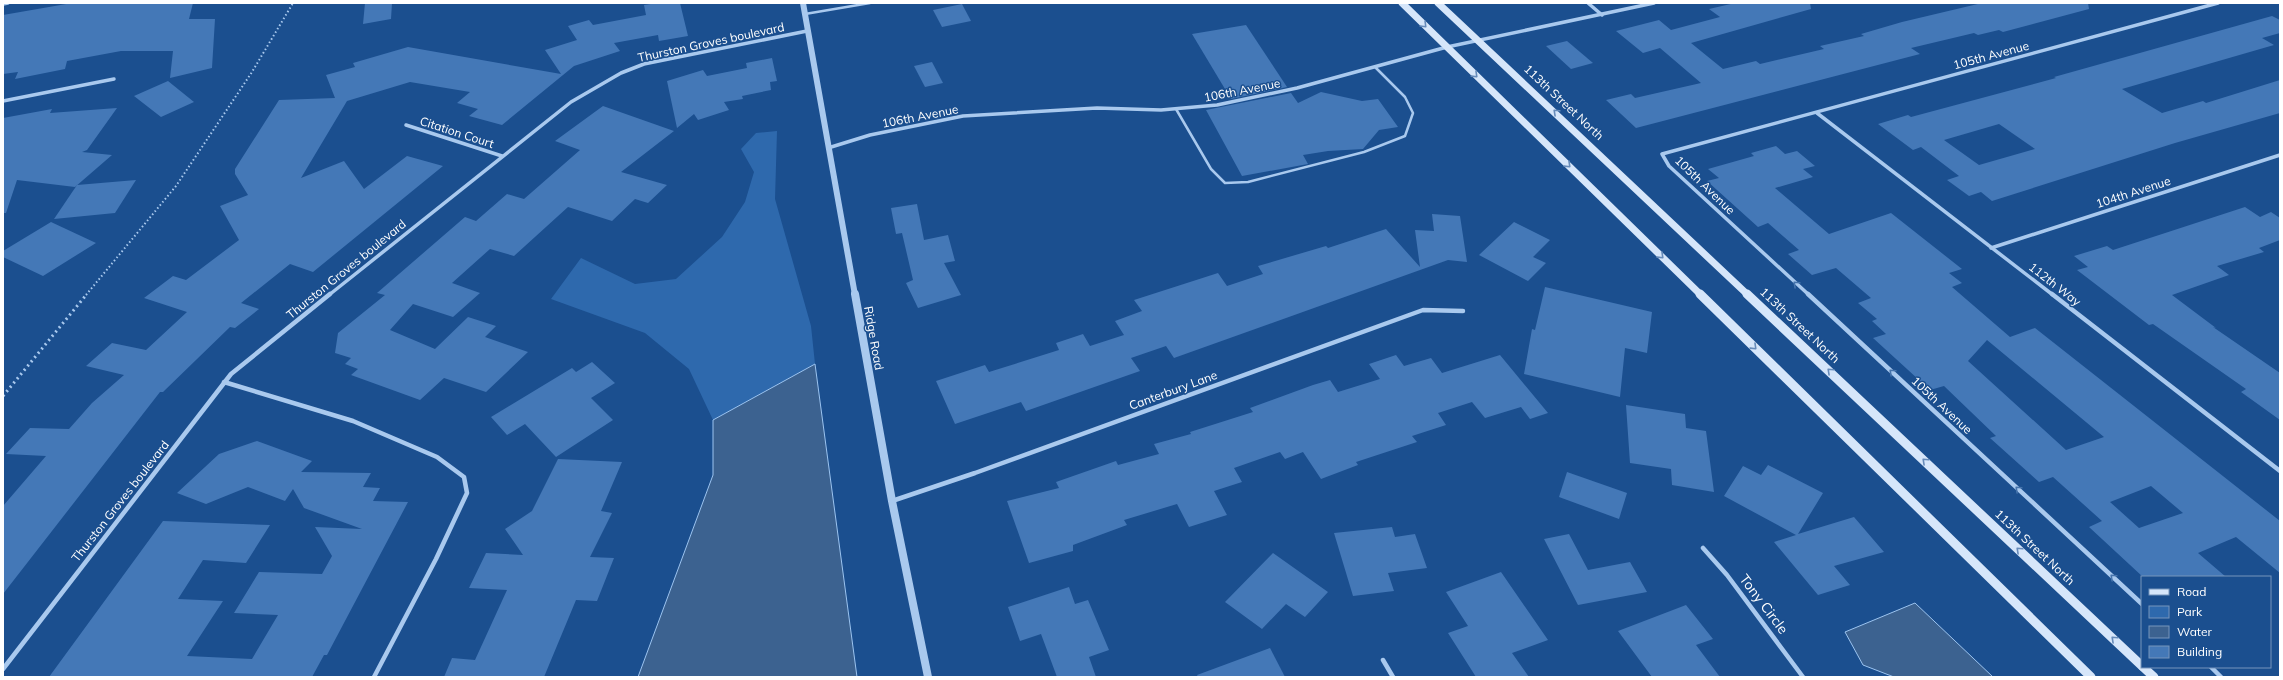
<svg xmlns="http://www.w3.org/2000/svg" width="2283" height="680" font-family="Mulish,sans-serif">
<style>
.green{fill:#2e69ad}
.water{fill:#3c6290;stroke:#9cc4f0}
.building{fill:#4478b7;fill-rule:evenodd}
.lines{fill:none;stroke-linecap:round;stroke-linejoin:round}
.path-far1{stroke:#a9c9ee;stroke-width:2;stroke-dasharray:1.5 2.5;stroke-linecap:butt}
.path{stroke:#a9c9ee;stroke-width:3;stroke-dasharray:2 3.5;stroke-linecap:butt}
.service{stroke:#a9c9ee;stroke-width:2.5}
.minor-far1{stroke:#a9c9ee;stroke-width:3.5}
.minor{stroke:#a9c9ee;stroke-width:4.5}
.tertiary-far1{stroke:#a9c9ee;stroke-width:6}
.tertiary{stroke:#a9c9ee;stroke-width:8}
.secondary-far1{stroke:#d6e6fa;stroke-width:7}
.secondary{stroke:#d6e6fa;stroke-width:9}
.oneway{stroke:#668bba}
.oneway2{stroke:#4674ac}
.labels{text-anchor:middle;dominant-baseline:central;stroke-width:3;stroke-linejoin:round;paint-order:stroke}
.street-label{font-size:12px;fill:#fff;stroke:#1b4f8f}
.near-street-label{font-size:14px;fill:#fff;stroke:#1b4f8f}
</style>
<rect width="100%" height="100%" fill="#1b4f8f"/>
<path class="green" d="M777,131l-2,68 36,127 4,38 -102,56 -24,-51 -44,-36 -94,-34 30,-41 54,26 41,-5 46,-42 23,-35 9,-30 -13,-23 15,-16z"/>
<g class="water">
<path d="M815,364l42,313h-219l75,-202v-55z"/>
<path d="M1915,603l78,74h-99l-31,-12 -18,-33z"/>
</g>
<g class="building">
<path d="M72,3h121l-4,16h26l-3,49 -42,10 3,-27h-52l-54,10 -2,8 -50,10 3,-7 -15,2v-59z"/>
<path d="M365,3h27l-1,16 -28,5z"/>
<path d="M657,3h23l8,33 -29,5 -1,-6 -44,8 6,8 -46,15 -72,59 -33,-9 9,-7 -21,-6 13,-11 -60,-10 -63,19 -46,77 43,-17 20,28 43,-33 36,10 -130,106 -23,-8 -49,39 18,6 -24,19 -5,-1 -67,65h-3l-157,202v-88l43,-50 -40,-2 24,-26 39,1 23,-26 32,-28 -38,-9 26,-23 34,7 41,-38 -43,-14 29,-22 13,4 53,-40 -19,-34 28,-11 -13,-21v-5l44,-69 56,-2 -9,-23 29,-8 -2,-4 55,-16 153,27 -16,-24 32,-10 -9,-14 21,-6 4,5 53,-10 -2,-10z"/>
<path d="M1735,3h75l1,6 -120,34 32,26 33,-8 4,3 64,-15 -4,-3 44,-10 -3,-2 41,-12 80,-19h106l1,6 -86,23 -4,-2 -21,5 -4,-2 -63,15 9,6 -284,74 -30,-28 25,-6 4,4 66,-15 -41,-35 -17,5 -27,-22 43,-11 12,10 49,-13 -11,-8z"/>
<path d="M962,4l9,17 -29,6 -9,-17z"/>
<path d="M2272,16l8,4v13l-18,5 12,7 -152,44 40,24 41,-12 3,2 74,-23v33l-105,30 -183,58 -11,-9 -12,4 -22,-16 12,-4 -38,-29 -8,3 -35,-26 30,-9 3,2 145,-39 -2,-1zM1999,124l36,25 -56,16 -35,-25z"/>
<path d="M1246,25l41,62 -56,12 -39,-65z"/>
<path d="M1567,41l26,22 -22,6 -25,-23z"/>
<path d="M772,58l5,23 -7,1 1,8 -29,6 1,3 -19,3 5,8 -31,10 -4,-6 -17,14 -10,-47 36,-11 4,6 40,-8 -1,-5z"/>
<path d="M932,62l11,21 -18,4 -11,-21z"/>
<path d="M168,81l26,21 -33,15 -27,-21z"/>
<path d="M1321,92l41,9 16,-2 20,28 -19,3 -16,19 -35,2 -25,4 5,9 -66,12 -36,-66 85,-17 7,10z"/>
<path d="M603,106l71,25 -53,41 46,13 -19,18 -13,-4 -23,22 -44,-14 -54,49 -24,-7 -38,34 28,10 -27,24 -40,-13 -23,26 45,19 33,-32 28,9 -11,11 43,15 -42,40 -42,-14 -24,22 -69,-25 7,-6 -13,-5 6,-6 -16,-5 3,-20 47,-38 -8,-2 88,-76 11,4 31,-27 17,5 56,-49 -25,-9z"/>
<path d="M117,108l-30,42 -5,2 30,3 -37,32 -58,-7 -11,33h-3v-95l49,-9 -2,4z"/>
<path d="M1776,146l9,8 12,-3 18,15 -12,3 10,8 -38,11 54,46 62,-21 71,56 -13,4 13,10 -10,4 58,50 25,-9 245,193v52l-44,-36 -38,16 28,24h-83l-54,-50 13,-6 -49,-44 -14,5 -49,-44 6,-2 -52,-50 -14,4 -57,-52 13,-4 -14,-13 5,-2 -19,-16 13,-5 -35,-30 -24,7 -24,-21 11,-4 -31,-27 -10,4 -51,-46 12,-3 -11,-9 46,-13 -3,-3zM1987,340l117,97 -38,13 -98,-89zM2151,486l32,27 -44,15 -29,-26z"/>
<path d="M136,180l-21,33 -61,6 23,-34z"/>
<path d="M917,204l7,36 24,-5 7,26 -11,2 17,32 -43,13 -12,-25 7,-3 -11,-47 -6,1 -5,-26z"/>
<path d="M2245,207l15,10 11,-5 9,6v22l-21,8 5,4 -47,14 12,9 -57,20 44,33 -3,-1 67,46v47l-39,-28 5,-3 -93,-65 -4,1 -72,-55 11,-3 -14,-11 33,-10 6,4z"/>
<path d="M1432,214l28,2 7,46 -19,-2 -274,98 -8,-12 -35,12 9,13 -114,40 -5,-9 -66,22 -19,-43 49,-16 4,7 70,-22 -3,-7 27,-9 7,12 34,-11 -9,-14 27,-10 -8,-11 84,-27 9,13 36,-12 -5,-8 68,-20 2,2 58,-19 34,38 -5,-37 19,1z"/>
<path d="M51,222l45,21 -53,33 -40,-19v-6z"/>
<path d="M1514,222l36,18 -17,17 13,6 -18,18 -49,-26z"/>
<path d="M1545,287l107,25 -5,41 -22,-5 -5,49 -96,-23 8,-45 3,1z"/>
<path d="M1396,355l8,11 27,-8 11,15 58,-18 48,58 -18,6 -9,-12 -36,11 -13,-16 -34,11 8,12 -34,11 5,6 -61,20 2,3 -37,14 -18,-27 -18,7 -5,-7 -46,16 8,14 -28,9 13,24 -38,12 -12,-23 -53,16 3,5 -54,20v6l-44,12 -22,-62 52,-13 -3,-6 60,-21 2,4 41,-11 -5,-10 37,-10 -1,-2 63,-20 -3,-4 63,-23 17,-5 8,12 42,-13 -11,-15z"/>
<path d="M592,362l23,21 -24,15 22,22 -57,37 -31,-33 -18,11 -16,-18 81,-49 4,4z"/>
<path d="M1626,405l59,9 1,14 20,3 8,61 -42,-7 -1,-16 -41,-6z"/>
<path d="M257,441l55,20 -11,11 70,1 -8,14 17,1 -7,13 35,1 -81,153h-3l-12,22h-263l114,-156 107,4 -24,38 -43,-3 -25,39 45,2 -36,55 65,3 26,-44 -44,-2 25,-41 63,2 10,-18 -17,-29 47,2 -58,-21 -11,-19 -8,12 -37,-14 -42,17 -29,-11 42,-39z"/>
<path d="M558,459l64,3 -21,49 11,2 -22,44 24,1 -17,43 -21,-1 -32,77h-100l8,-19 23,2 32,-70 -38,-2 17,-35 37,2 -18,-26 27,-18z"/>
<path d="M1768,465l55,28 -25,41 56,-17 30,35 -50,14 16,19 -32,10 -44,-53 22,-7 -72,-39 19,-30 18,9z"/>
<path d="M1567,472l60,21 -8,26 -60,-22z"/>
<path d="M1392,527l3,10 20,-3 12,34 -39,5 6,18 -41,5 -19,-63z"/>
<path d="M1569,534l19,36 42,-8 17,30 -69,13 -34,-66z"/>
<path d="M1273,553l55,39 -23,25 -19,-13 -24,25 -37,-27z"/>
<path d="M1501,572l47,68 -36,13 17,24h-53l-28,-44 20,-7 -22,-34z"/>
<path d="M1069,587l6,17 13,-4 21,50 -20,7 7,20h-39l-16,-43 -21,7 -12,-34z"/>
<path d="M1686,605l27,34 -17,6 24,32h-68l-34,-46z"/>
<path d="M1270,648l15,29h-87l-1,-2z"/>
</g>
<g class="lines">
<path class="path-far1" d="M86,295l90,-109 76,-114 41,-69"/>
<path class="path" d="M3,396l84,-102"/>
<g class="service">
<path d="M805,14l65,-11"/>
<path d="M1176,109l35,60 14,14 23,-1 116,-30 41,-16 8,-23 -8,-16 -30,-30"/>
</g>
<g class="minor-far1">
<path d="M1588,3l14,12"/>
<path d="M3,4l5,-1"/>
<path d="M3,101l111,-22"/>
<path d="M1817,113l236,182"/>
<path d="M406,125l96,31"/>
<path d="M828,148l42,-13 93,-19 134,-8 64,2 56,-5 80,-17 150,-41 207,-44"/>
<path d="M1991,248l289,-93"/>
<path d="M329,295l242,-193 50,-29 23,-9 163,-33"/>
<path d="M1809,295l-140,-129 -7,-12 556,-151"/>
</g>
<g class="minor">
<path d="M1808,294l334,310"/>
<path d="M2052,294l228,177"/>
<path d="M224,382l129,39 84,36 27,20 3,16 -31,66 -62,118"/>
<path d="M892,501l83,-28 448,-163 40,1"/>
<path d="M1703,548l24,27 76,102"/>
<path d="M1383,660l10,17"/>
<path d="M2211,667l10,10"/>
<path d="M3,669l228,-295 99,-80"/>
</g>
<path class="tertiary-far1" d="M803,3l52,292"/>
<path class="tertiary" d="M855,294l37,207 36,176"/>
<g class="secondary-far1">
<path d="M1402,3l299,292"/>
<path d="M1438,3l310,292"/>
</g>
<g class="secondary">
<path d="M1700,294l391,383"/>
<path d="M1747,294l395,372"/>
<path d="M2143,667l11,10"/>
</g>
</g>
<defs><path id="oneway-chevron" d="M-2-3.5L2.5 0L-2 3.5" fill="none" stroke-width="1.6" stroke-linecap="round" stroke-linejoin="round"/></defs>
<g class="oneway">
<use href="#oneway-chevron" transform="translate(1424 25) rotate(45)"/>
<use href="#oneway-chevron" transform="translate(1475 75) rotate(44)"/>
<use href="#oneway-chevron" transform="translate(1556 112) rotate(-137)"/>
<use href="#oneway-chevron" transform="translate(1568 165) rotate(44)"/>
<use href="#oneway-chevron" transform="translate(1661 256) rotate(44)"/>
<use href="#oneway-chevron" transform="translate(1754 347) rotate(44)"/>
<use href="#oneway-chevron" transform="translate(1830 371) rotate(-137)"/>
<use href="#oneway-chevron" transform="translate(1925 461) rotate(-137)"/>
<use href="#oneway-chevron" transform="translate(2019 550) rotate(-137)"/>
<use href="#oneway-chevron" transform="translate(2114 639) rotate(-137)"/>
</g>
<g class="oneway2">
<use href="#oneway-chevron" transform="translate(1796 284) rotate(-137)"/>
<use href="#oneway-chevron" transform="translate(1892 372) rotate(-137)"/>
<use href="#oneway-chevron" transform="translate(2018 489) rotate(-137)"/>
<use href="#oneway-chevron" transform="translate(2113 577) rotate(-137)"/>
</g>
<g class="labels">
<g class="street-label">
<text transform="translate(711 42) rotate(-12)">Thurston Groves boulevard</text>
<text transform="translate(1991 55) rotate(-15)">105th Avenue</text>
<text transform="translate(1242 90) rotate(-11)">106th Avenue</text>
<text transform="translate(1564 102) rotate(43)">113th Street North</text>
<text transform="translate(920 116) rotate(-11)">106th Avenue</text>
<text transform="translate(457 132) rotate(18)">Citation Court</text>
<text transform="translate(1705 185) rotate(44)">105th Avenue</text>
<text transform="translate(2133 192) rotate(-18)">104th Avenue</text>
<text transform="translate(346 269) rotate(-39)">Thurston Groves boulevard</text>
<text transform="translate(2055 284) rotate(38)">112th Way</text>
<text transform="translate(1800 325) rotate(43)">113th Street North</text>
<text transform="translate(874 338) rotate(80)">Ridge Road</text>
<text transform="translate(1173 390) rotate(-20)">Canterbury Lane</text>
<text transform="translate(1942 405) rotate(43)">105th Avenue</text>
<text transform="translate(120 501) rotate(-52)">Thurston Groves boulevard</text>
<text transform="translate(2035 547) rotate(43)">113th Street North</text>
</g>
<g class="near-street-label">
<text transform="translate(1764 604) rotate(53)">Tony Circle</text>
</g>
</g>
<rect width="2283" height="680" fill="none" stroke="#ffffff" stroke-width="8"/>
<rect x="2141" y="576" width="130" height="92" fill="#1b4f8f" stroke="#7695bc"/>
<rect x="2149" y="589" width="20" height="6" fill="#d6e6fa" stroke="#7695bc"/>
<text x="2177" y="596" font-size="12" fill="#ffffff">Road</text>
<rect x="2149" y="606" width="20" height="12" fill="#2e69ad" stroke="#7695bc"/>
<text x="2177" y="616" font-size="12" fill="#ffffff">Park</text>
<rect x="2149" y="626" width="20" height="12" fill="#3c6290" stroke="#7695bc"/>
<text x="2177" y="636" font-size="12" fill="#ffffff">Water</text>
<rect x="2149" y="646" width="20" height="12" fill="#4478b7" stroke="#7695bc"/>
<text x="2177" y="656" font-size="12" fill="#ffffff">Building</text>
</svg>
